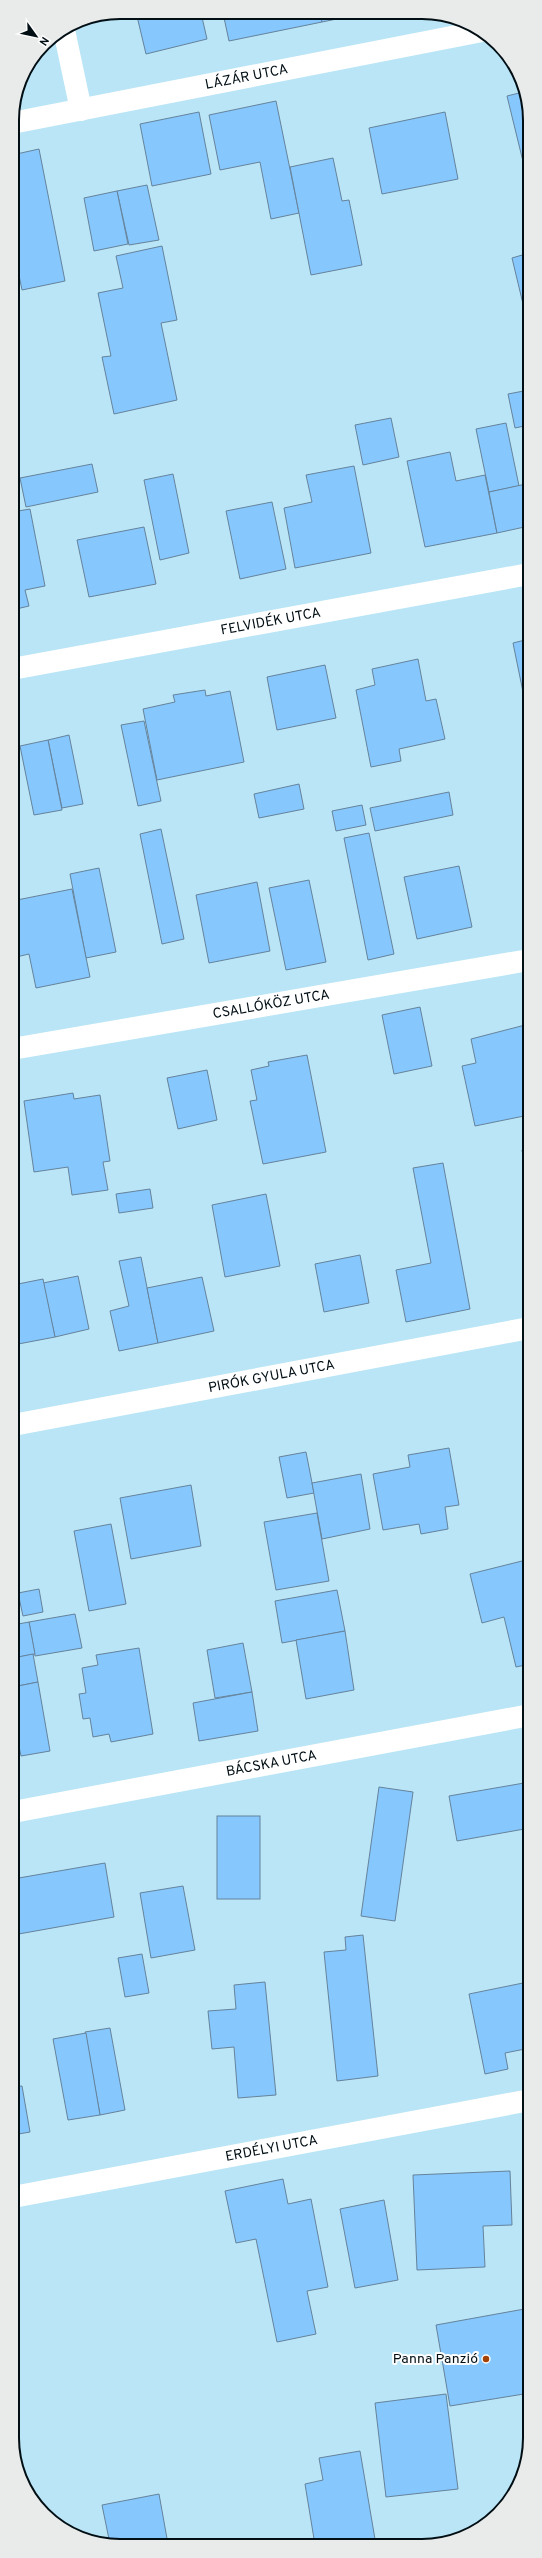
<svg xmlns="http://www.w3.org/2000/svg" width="542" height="2558" font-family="Overpass,sans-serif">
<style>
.building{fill:#86c7fd;stroke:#65839c}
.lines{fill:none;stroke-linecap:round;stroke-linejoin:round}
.minor{stroke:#fff;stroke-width:22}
.poi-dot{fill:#a44205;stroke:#fdfdfd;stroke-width:1.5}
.labels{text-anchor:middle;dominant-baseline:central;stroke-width:4;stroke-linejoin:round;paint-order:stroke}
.street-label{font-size:14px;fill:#010e14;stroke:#fdfdfd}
.poi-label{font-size:14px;fill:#010e14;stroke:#fdfdfd;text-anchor:end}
.rim{fill:none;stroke:#010e14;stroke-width:2}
</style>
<rect width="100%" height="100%" fill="#b9e5f6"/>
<g class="building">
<path d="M136,12l65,1 6,26 -61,15z"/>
<path d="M223,13h97l2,9 -93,19z"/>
<path d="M320,13l41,1 -39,8z"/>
<path d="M523,92l6,14v80l-22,-90z"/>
<path d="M276,101l23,112 -28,6 -11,-57 -40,8 -11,-55z"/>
<path d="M199,112l12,62 -59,12 -12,-62z"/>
<path d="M445,112l13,67 -76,15 -13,-66z"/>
<path d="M39,149l26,132 -43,9 -10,-49v-86z"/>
<path d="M333,158l9,43 7,-1 13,65 -51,10 -21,-108z"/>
<path d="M147,185l12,55 -30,5 -12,-54z"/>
<path d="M117,191l11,53 -34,7 -10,-53z"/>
<path d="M162,246l15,74 -16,3 16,77 -63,14 -12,-57 9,-1 -13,-63 25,-5 -7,-32z"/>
<path d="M529,253v76l-17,-71z"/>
<path d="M529,390v35l-14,3 -7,-34z"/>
<path d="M391,418l8,39 -36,8 -8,-40z"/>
<path d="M506,423l13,63 -30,6 -13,-63z"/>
<path d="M450,452l6,29 29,-6 12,58 -72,14 -18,-86z"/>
<path d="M92,464l6,28 -72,15 -6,-29z"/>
<path d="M354,466l17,87 -76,15 -11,-60 28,-6 -6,-27z"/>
<path d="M173,474l16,79 -29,7 -16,-80z"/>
<path d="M526,484l3,14v28l-32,7 -8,-41z"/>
<path d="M272,502l14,67 -46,10 -14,-68z"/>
<path d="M30,509l15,77 -20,4 4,16 -17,4v-98z"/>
<path d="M144,527l12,57 -67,13 -12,-57z"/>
<path d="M529,639v58h-5l-11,-54z"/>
<path d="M418,659l8,42 10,-2 9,40 -46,10 2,12 -30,6 -15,-77 19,-5 -3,-16z"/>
<path d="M325,665l11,53 -59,12 -10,-53z"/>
<path d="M205,690l1,6 24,-5 14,71 -87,18 -14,-71 32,-7 -2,-7z"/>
<path d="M144,721l17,80 -23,5 -17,-81z"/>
<path d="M69,735l14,69 -21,4 -14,-68z"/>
<path d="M48,740l14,70 -28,5 -14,-69z"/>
<path d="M299,784l5,25 -45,9 -5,-24z"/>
<path d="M449,792l4,23 -78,16 -5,-23z"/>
<path d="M362,805l4,20 -30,6 -4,-20z"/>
<path d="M161,829l23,110 -22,5 -22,-110z"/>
<path d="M369,833l25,121 -26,6 -24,-122z"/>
<path d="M459,866l13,61 -55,12 -13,-62z"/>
<path d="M99,868l17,84 -30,6 -16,-84z"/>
<path d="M309,880l17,82 -40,8 -17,-82z"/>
<path d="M257,882l13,69 -61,12 -13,-68z"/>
<path d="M72,889l18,88 -54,11 -7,-34 -17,4v-57z"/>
<path d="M420,1007l12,59 -38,8 -12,-59z"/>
<path d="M529,1024v91l-54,11 -13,-60 14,-3 -5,-24z"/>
<path d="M307,1055l19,97 -63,12 -13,-63 7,-1 -6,-30 18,-4 -1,-4z"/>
<path d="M207,1070l10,50 -39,9 -11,-51z"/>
<path d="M73,1093l1,6 26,-4 10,66 -7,1 5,28 -36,5 -4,-28 -34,5 -10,-71z"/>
<path d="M529,1148v39l-7,-37z"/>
<path d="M443,1163l27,146 -64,13 -10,-52 35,-7 -18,-95z"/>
<path d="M150,1189l3,19 -34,5 -3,-19z"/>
<path d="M266,1194l14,72 -55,11 -13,-72z"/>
<path d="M360,1255l9,48 -45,9 -9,-48z"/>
<path d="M141,1257l17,86 -39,8 -9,-40 19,-5 -10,-45z"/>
<path d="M78,1276l11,53 -34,8 -12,-54z"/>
<path d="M202,1277l12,54 -56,12 -11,-55z"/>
<path d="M43,1279l12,58 -42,8v-60z"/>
<path d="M449,1448l10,57 -14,2 3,22 -27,5 -2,-10 -36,6 -10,-56 37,-7 -2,-12z"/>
<path d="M306,1452l8,41 -27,5 -8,-41z"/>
<path d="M361,1474l9,55 -48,10 -10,-56z"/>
<path d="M191,1485l10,61 -70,13 -11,-61z"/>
<path d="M317,1513l12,68 -53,9 -12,-68z"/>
<path d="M111,1524l15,80 -37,7 -15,-80z"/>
<path d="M526,1560l1,8h3v96l-14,3 -12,-50 -22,6 -12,-49z"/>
<path d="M39,1589l4,23 -20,4 -5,-23z"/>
<path d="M337,1590l8,41 -63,12 -7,-42z"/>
<path d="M75,1614l7,34 -47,8 -6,-34z"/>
<path d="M29,1622l6,32 -22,4v-33z"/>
<path d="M345,1631l9,59 -48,9 -10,-59z"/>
<path d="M243,1643l9,49 -37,6 -8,-48z"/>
<path d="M139,1648l14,86 -42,8 -2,-8 -16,3 -3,-19 -7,1 -4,-25 7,-1 -4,-25 16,-3 -2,-10z"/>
<path d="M33,1654l5,28 -25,5v-29z"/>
<path d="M38,1682l12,69 -29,5 -8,-38v-31z"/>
<path d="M252,1692l6,39 -59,10 -6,-38z"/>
<path d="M530,1782v46l-73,13 -8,-45z"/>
<path d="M379,1787l34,5 -18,129 -34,-5z"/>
<rect x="217" y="1816" width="43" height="83"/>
<path d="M105,1863l9,54 -101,18v-56z"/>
<path d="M183,1886l12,64 -44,8 -11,-65z"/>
<path d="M363,1935l15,141 -41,5 -13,-129 22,-2 -1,-13z"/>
<path d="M142,1954l7,39 -24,4 -7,-39z"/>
<path d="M265,1982l11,113 -38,3 -4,-51 -22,2 -4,-38 28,-2 -2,-24z"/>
<path d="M523,1983l7,35v30l-25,5 3,16 -23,5 -16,-80z"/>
<path d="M110,2028l15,82 -25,5 -15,-83z"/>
<path d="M86,2033l14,82 -32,5 -15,-81z"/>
<path d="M22,2086l8,46 -17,3v-48z"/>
<path d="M510,2171l2,54 -29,1 2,41 -68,3 -4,-95z"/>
<path d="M283,2179l5,25 23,-5 17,88 -21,4 9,43 -39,8 -21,-103 -20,4 -11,-52z"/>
<path d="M384,2200l14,80 -43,8 -15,-79z"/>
<path d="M530,2308v85l-80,13 -14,-81z"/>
<path d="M446,2394l12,95 -72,8 -11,-94z"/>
<path d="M360,2451l16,94h-61l-10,-61 18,-4 -4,-22z"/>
<path d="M159,2494l9,50h-58l-8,-39z"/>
</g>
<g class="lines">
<g class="minor">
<path d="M64,30l17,80"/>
<path id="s1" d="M12,123l470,-92"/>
<path id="s2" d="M12,669l517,-95"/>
<path id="s3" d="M12,1049l517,-89"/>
<path id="s4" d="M13,1425l516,-97"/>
<path id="s5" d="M13,1812l517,-97"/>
<path id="s6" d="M13,2197l517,-97"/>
</g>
</g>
<circle class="poi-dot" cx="486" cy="2359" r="4"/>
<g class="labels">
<g class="street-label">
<text stroke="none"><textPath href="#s1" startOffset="239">LÁZÁR UTCA</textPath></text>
<text stroke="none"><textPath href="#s2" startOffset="263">FELVIDÉK UTCA</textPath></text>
<text stroke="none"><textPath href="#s3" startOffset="263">CSALLÓKÖZ UTCA</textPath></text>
<text stroke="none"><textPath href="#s4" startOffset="263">PIRÓK GYULA UTCA</textPath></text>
<text stroke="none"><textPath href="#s5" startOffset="263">BÁCSKA UTCA</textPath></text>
<text stroke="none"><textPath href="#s6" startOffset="263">ERDÉLYI UTCA</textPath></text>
</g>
<g class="poi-label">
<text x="478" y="2359">Panna Panzió</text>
</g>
</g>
<path d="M0 0H542V2558H0ZM120 19H422A101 101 0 0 1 523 120V2438A101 101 0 0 1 422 2539H120A101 101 0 0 1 19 2438V120A101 101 0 0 1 120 19Z" fill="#e9eaea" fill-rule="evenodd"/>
<path class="rim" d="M120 19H422A101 101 0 0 1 523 120V2438A101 101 0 0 1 422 2539H120A101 101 0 0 1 19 2438V120A101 101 0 0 1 120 19Z"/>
<g transform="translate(36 36) rotate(123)" stroke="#fdfdfd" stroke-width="3" paint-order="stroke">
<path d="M0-3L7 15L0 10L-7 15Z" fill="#010e14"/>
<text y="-6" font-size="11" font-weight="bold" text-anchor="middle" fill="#010e14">N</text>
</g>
</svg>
